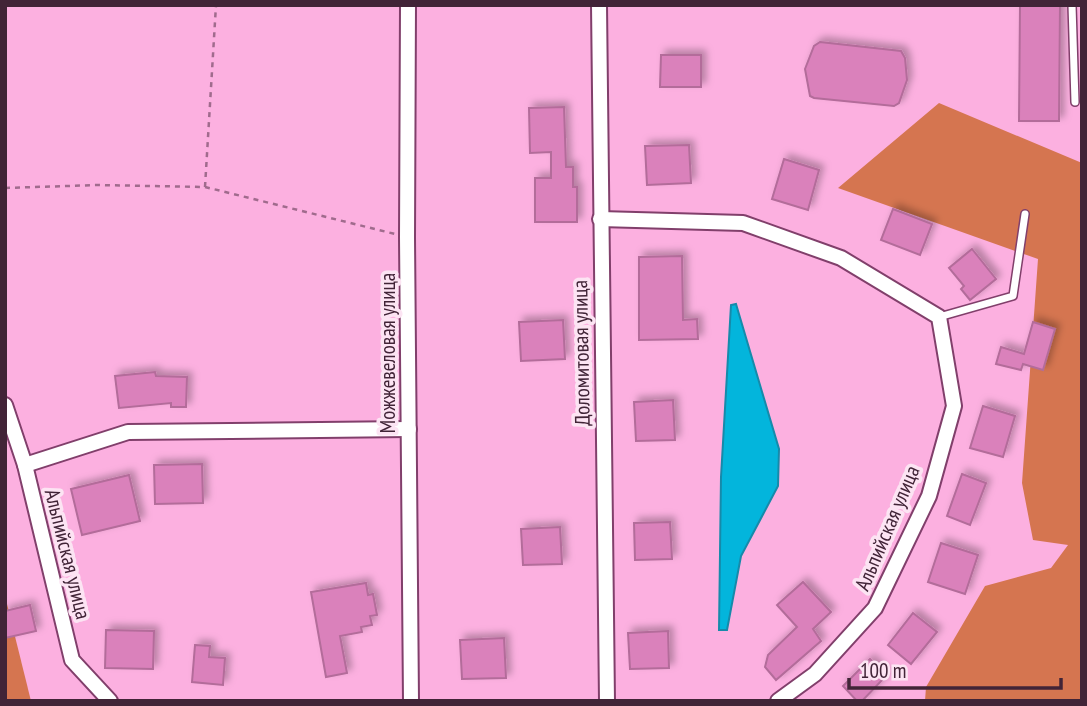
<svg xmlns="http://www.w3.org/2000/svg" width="1087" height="706" font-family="'PT Sans Narrow',sans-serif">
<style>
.forest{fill:#d57550}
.water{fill:#03b5dc;stroke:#168aaa;stroke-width:2}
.building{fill:#da81bb;stroke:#b36c9a;stroke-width:2;filter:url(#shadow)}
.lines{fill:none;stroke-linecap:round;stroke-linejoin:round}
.service-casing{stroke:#813f6b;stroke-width:10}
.minor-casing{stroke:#813f6b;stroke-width:18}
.path{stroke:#a06b8d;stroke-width:2.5;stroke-dasharray:5 5;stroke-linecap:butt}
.service{stroke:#fff;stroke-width:7}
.minor{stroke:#fff;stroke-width:14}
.labels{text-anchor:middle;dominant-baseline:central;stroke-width:7;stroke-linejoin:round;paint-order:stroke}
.street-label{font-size:21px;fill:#412437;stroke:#fce4f3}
</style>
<defs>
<filter id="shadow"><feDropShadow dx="4.5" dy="-4.5" stdDeviation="3.5" flood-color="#0004"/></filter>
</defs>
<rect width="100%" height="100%" fill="#fcb0e0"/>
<g class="forest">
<path d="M939,103l143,60v538h-157l1,-14 59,-101 66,-18 17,-23 -35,-5 -11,-57 16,-224 -200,-71z"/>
<path d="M5,596l26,105h-26z"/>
</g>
<path class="water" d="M736,304l43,145 -1,37 -37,70 -14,74h-8l2,-153 10,-172z"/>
<g class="building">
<path d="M1020,5h40l-1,116h-40z"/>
<path d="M820,42l81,9 4,7 2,22 -8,23 -5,3 -80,-8 -4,-2 -5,-27 9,-23z"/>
<path d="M661,55h40v32h-41z"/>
<path d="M564,107l2,60h7v20h4v35h-42v-44h16v-26l-21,1 -1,-45z"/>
<path d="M689,145l2,38 -44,2 -2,-39z"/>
<path d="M784,159l35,11 -11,40 -36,-11z"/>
<path d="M893,209l39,15 -12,31 -39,-15z"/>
<path d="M972,249l24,30 -26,21 -9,-11 3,-3 -15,-18z"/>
<path d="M682,256l1,64 14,-1 1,20 -59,1v-83z"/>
<path d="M563,320l2,39 -44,2 -2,-39z"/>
<path d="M1033,322l22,7 -12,41 -20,-6 -2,6 -25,-6 5,-17 23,7z"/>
<path d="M155,372l1,4 31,1 -1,30h-15v-4l-52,5 -4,-32z"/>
<path d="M673,400l2,40 -39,1 -2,-39z"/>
<path d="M983,406l32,10 -12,41 -33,-9z"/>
<path d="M202,464l1,39 -48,1 -1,-39z"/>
<path d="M962,474l24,9 -16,42 -23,-9z"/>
<path d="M129,475l11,46 -58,14 -11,-46z"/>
<path d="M670,522l2,37 -37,1 -1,-37z"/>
<path d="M560,527l2,37 -39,1 -2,-36z"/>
<path d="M941,543l37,12 -13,39 -37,-12z"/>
<path d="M803,582l28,30 -18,17 8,12 -45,39 -11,-13 3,-12 29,-28 -20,-22z"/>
<path d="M366,583l2,12 5,-1 4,21 -7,1 2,9 -11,2 1,5 -22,4 7,37 -21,4 -15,-85z"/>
<path d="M30,605l6,26 -31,7v-27z"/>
<path d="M913,613l24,19 -26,32 -23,-19z"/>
<path d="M106,630l48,1 -1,38 -48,-1z"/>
<path d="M668,631l1,37 -39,1 -2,-36z"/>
<path d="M504,638l2,40 -44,1 -2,-39z"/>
<path d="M195,645l15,1 -1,11 16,1 -2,27 -31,-3z"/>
<path d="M870,659l16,17 -24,25h-5l-14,-15z"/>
</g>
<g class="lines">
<g class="service-casing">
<g id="service">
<path d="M1072,5l3,97"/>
<path d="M939,317l74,-21 12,-82"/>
</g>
</g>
<g class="minor-casing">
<g id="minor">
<path d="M408,5l-1,232 4,464"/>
<path d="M599,5l8,696"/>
<path d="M600,219l143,4 98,35 98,59 15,89 -25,90 -54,112 -60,66 -37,27"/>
<path d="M5,405l20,60 47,195 38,41"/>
<path d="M25,465l103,-33 281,-3"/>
</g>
</g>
<g class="path">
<path d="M205,187l11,-182"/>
<path d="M5,188l93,-3 107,2 190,47"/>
</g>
<use href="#service" class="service"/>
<use href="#minor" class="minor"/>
</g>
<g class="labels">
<g class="street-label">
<text transform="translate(387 353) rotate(-90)">Можжевеловая улица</text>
<text transform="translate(581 353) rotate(-91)">Доломитовая улица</text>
<text transform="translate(887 528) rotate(-67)">Альпийская улица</text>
<text transform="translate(68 554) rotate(76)">Альпийская улица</text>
</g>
</g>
<rect width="1087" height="706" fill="none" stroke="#412437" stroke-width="14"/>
<path d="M849 678v10h212v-10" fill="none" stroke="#412437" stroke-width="3.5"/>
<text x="860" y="678" font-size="21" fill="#412437" stroke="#fce4f3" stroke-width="5" paint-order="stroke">100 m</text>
</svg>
